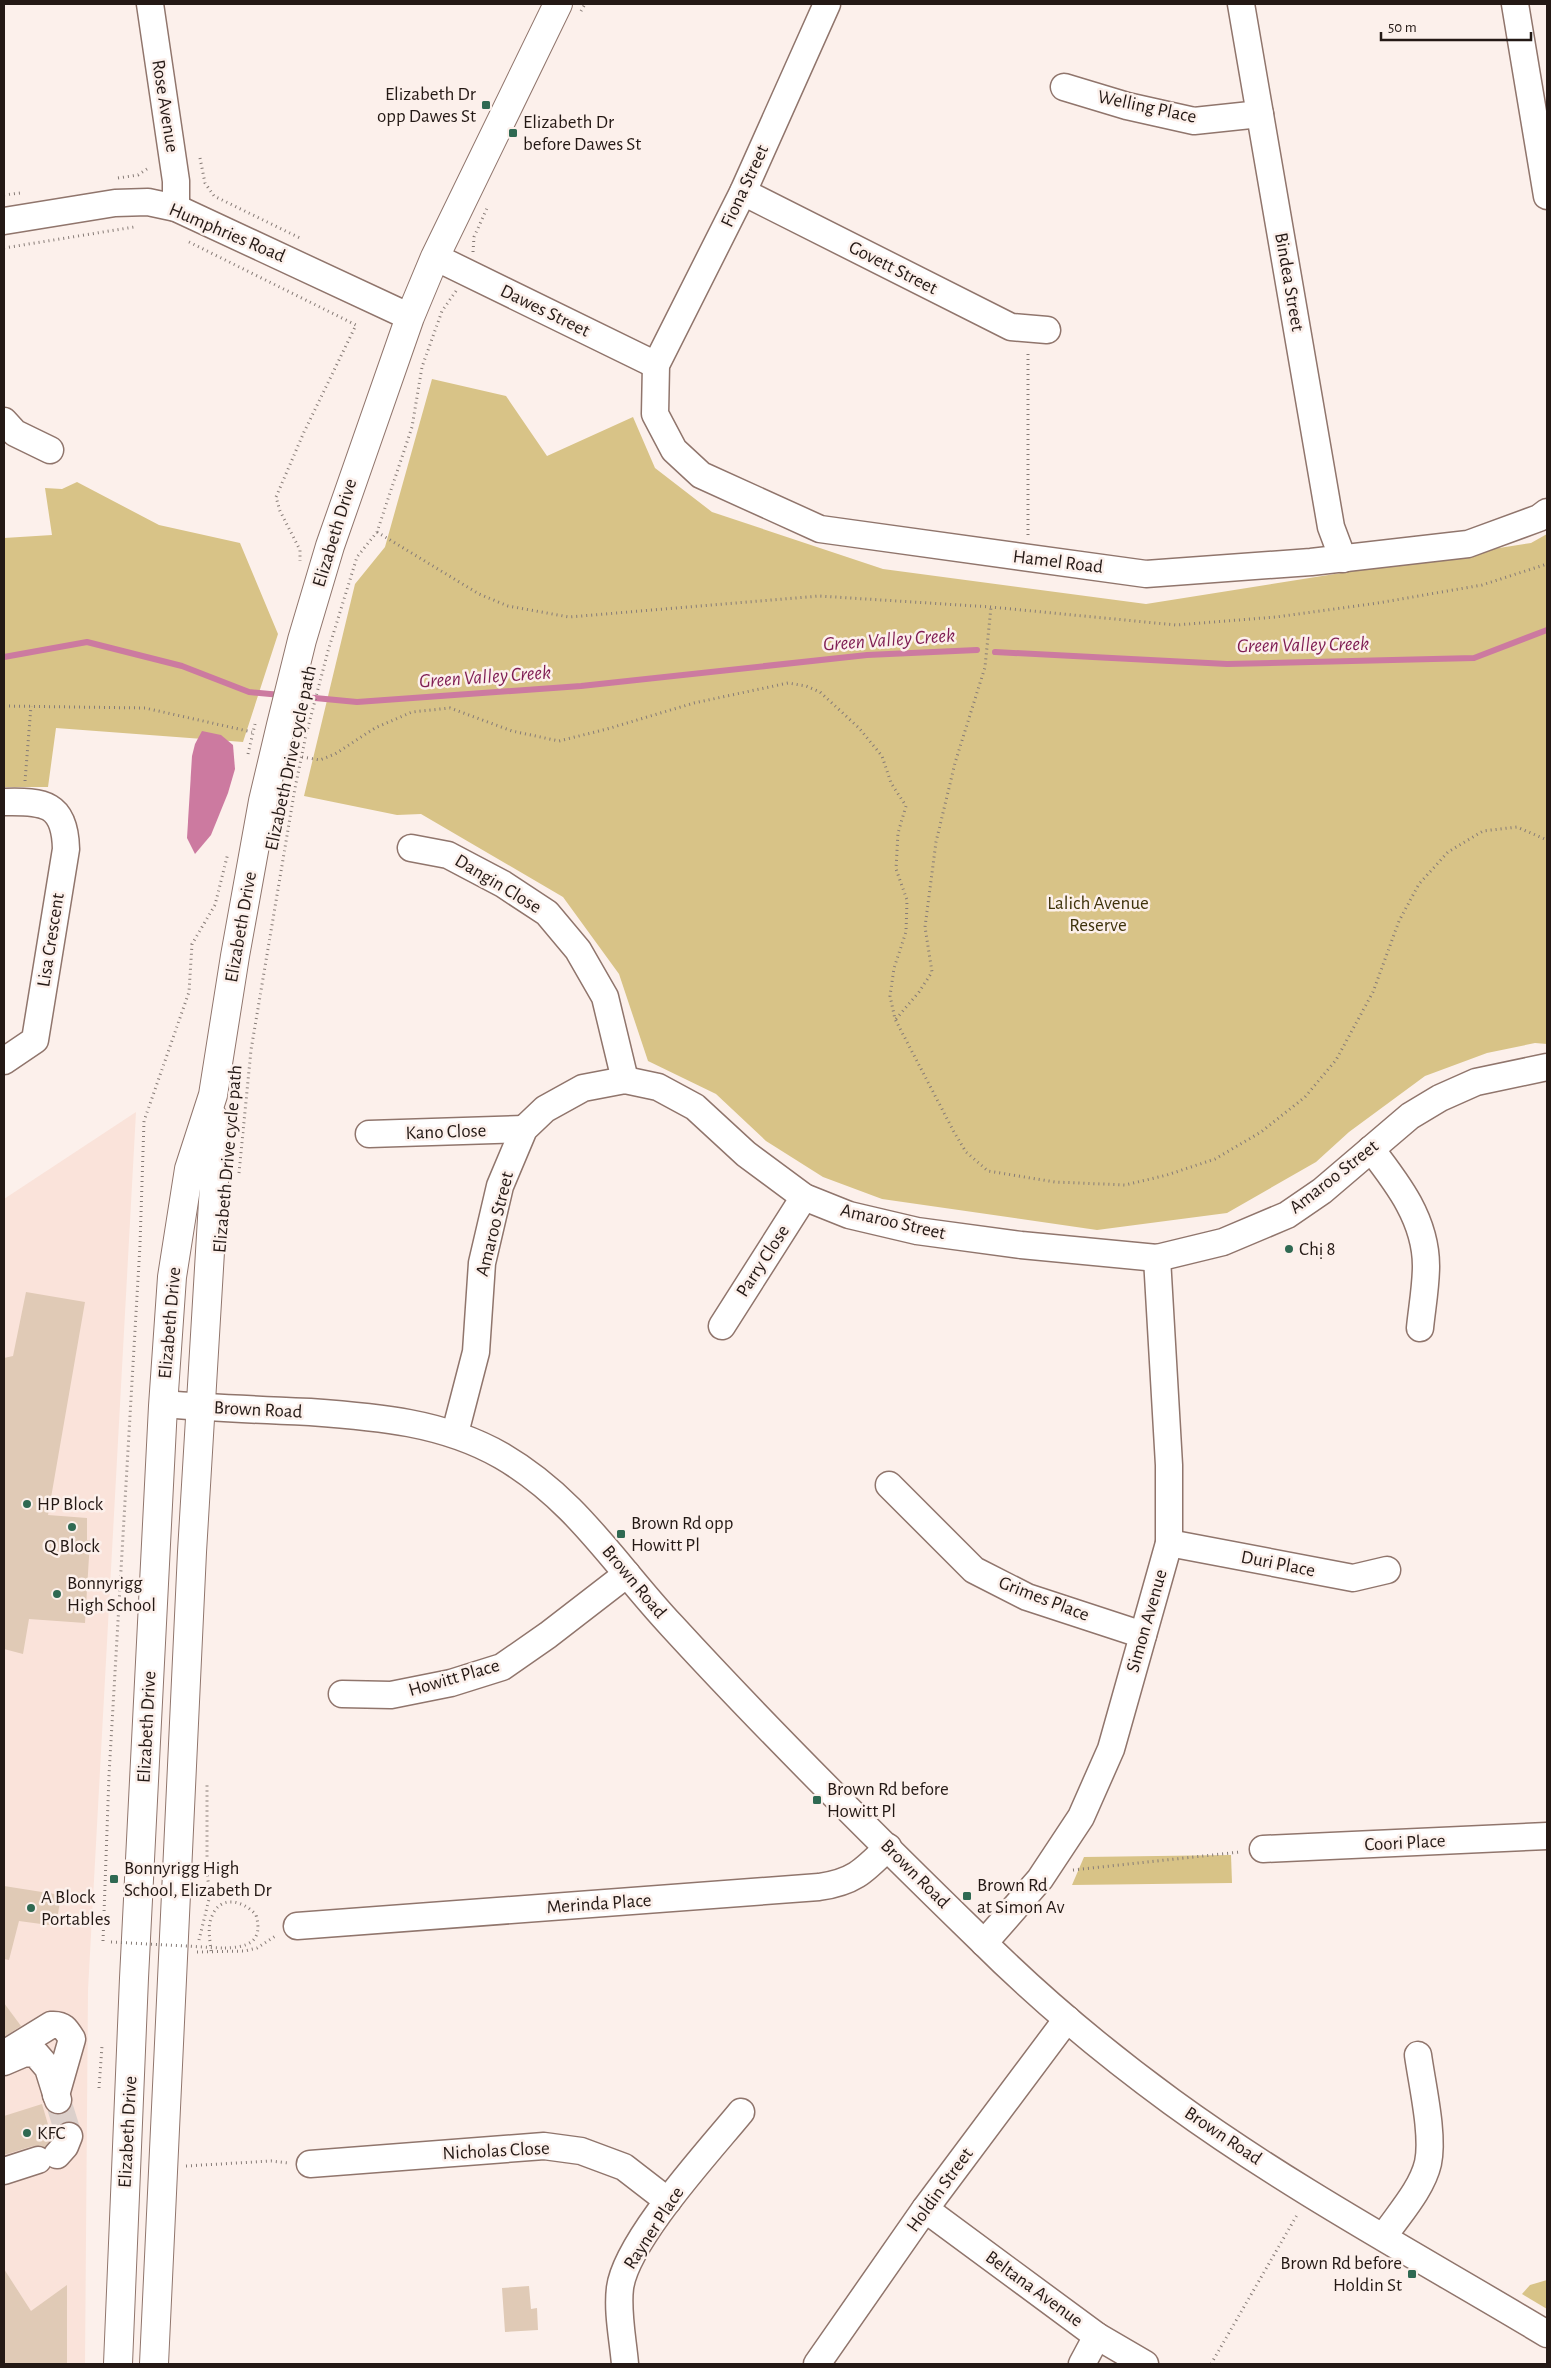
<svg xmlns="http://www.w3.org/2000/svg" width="1551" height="2368" font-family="'Alegreya Sans',sans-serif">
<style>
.built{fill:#fae3da}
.green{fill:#d8c387}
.water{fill:#cc7aa0}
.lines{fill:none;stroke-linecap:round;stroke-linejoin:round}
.stream{stroke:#cc7aa0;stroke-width:6}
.building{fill:#e0cab6}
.minor-tunnel{stroke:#dcd0cb;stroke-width:26;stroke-dasharray:26 13;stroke-linecap:butt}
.minor-casing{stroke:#90756c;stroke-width:29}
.major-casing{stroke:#90756c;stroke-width:30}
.path{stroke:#867b76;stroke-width:3;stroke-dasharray:1 4;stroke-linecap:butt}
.minor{stroke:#fff;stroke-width:26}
.major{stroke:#fff;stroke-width:28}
.path-bridge{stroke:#867b76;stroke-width:3;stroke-dasharray:1 4;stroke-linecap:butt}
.poi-dot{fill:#2f6952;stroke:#fcf0eb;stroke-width:2}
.labels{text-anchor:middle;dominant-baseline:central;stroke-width:5;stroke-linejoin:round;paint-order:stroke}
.poi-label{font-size:19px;fill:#241915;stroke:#fcf0eb;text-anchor:start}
.street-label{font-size:19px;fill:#241915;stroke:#fcf0eb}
.park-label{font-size:19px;fill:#3e320b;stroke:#fcf0eb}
.water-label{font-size:20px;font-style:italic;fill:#7f1d53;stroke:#fcf0eb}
</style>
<rect width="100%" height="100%" fill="#fcf0eb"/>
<path class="built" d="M136,1112l-48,878 -3,374h-81v-1165z"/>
<g class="green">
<path d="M432,379l74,17 41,60 86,-39 22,51 57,44 171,57 263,35 385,-61 16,-9v510l-12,-1 -48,10 -62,23 -76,56 -33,30 -89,51 -130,17 -215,-31 -59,-22 -57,-36 -50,-47 -68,-33 -29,-87 -56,-77 -142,-83 -24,1 -93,-19 51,-212 30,-37z"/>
<path d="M77,482l82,43 81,18 38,91 -35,108 -187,-14 -8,59h-44v-249l48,-3 -7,-47 17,1z"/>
<path d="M1231,1855l1,28 -160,2 12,-28z"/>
<path d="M1547,2280v29l-25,-15 8,-9z"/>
</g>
<path class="water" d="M202,731l19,4 12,10 2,24 -7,24 -17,42 -16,19 -8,-16 5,-82 3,-12z"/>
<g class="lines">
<g class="stream">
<path d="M995,652l232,12 247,-6 73,-28"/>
<path d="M4,657l83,-15 95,24 67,26 32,3"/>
<path d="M294,696l63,6 224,-16 286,-31 110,-5"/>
</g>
</g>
<g class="building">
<path d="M26,1292l59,10 -37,213 39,3v22h3l-5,83 -56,-4 -6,35 -19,-5v-291l9,-2z"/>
<path d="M4,1886l57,9 -5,31 -37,-5 -10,39 -5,-1z"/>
<path d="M4,2003l17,23 -17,11z"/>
<path d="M42,2104l10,34 -7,9 -12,-1 -29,9v-39z"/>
<path d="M4,2269l27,42 36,-26v79h-63z"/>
<path d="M529,2286l2,23 6,-1 1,22 -33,2 -3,-44z"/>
</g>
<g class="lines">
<path class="minor-tunnel" d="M60,2107l9,29"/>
<g class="minor-casing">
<g id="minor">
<path d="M150,4l26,177v27"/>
<path d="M827,4l-84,188 -87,173 -1,49 19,36 27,25 119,54 326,45 165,-12 157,-18 71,-26 8,-6"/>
<path d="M1241,4l90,523 12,32"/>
<path d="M1515,4l32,192"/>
<path d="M1064,87l63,19 67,15 66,-7"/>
<path d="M743,192l268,135 36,3"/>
<path d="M4,221l111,-18 33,-1 28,6 234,109"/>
<path d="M435,257l221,108"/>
<path d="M4,421l11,12 35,17"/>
<path d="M4,802c40,-1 61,1 62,47l-31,191 -31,21"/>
<path d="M411,848l37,7 55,29 44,29 31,37 27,47 20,83"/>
<path d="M369,1134l155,-5"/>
<path d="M1371,1149c27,35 55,71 55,117 0,20 -4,42 -6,62"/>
<path d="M722,1326l82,-129"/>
<path d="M164,1404c48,4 97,6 146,8 67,5 133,10 192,44 75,44 112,108 170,170 99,108 204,212 309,314 59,59 124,113 191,162 118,86 250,157 375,232"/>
<path d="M455,1433l21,-81 6,-89 18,-77 24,-57 21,-20 38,-21 42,-8 33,7 37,20 51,47 58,43 45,18 68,16 104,14 136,13 66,-16 64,-27 35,-24 88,-75 30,-18 36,-16 71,-15"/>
<path d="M889,1485l85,85 53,27 116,38"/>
<path d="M1169,1543l184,35 34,-8"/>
<path d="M342,1694l49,1 60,-12 51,-16 46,-32 79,-61"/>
<path d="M1263,1849l284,-13"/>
<path d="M297,1926l522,-39c35,-5 45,-16 69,-40"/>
<path d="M984,1943l56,-64 41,-62 30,-68 58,-206v-78l-12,-207"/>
<path d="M4,2054l47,-29c12,-1 15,4 21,14l-16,56"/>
<path d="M4,2062l21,-9 11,1 12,14 10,32"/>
<path d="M57,2155l8,-9 4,-10"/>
<path d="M310,2164l234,-18 37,5 43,16 44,34"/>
<path d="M4,2171l34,-11"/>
<path d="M925,2209l172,127 48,28"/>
<path d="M1384,2236c15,-22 38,-47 44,-73 6,-28 -6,-79 -10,-108"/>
<path d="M625,2364c-2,-24 -8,-52 -5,-76 6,-47 89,-137 121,-176"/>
<path d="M817,2364l108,-155 142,-190"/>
<path d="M1082,2364l15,-28"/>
</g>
</g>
<g class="major-casing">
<g id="major">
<path d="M118,2364l16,-386 29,-572 9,-129 17,-108 24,-74 22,-139 28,-155 18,-76 21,-85 28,-94 80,-229 25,-60 123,-253"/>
<path d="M154,2364l38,-812 22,-367 -1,-68"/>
</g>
</g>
<g class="path">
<path d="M581,11l4,-7"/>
<path d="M200,158l5,25 9,13 88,43"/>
<path d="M118,178l20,-3 9,-6"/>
<path d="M4,195l16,-2"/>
<path d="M189,242l167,83 -52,107 -28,65 4,14 20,39v11"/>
<path d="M4,248l130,-21"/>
<path d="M473,252l1,-15 14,-31"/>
<path d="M377,532l102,62 29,12 61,11 250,-21 172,11 185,18 100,-8 102,-14 104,-18 65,-21"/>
<path d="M1028,535v-184"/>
<path d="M4,706l141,2 107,24"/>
<path d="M248,754l7,-30"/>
<path d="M302,757l18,3 15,-6 40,-26 37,-16 38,-4 62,23 47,10 48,-12 87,-26 94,-20 18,3 14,6 39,36 23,28 9,27 15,23 -8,27 -2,36 11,31 -1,32 -12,36 -4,28 5,23 59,113 12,20 22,19 67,11 70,3 42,-10 48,-16 46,-27 44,-35 31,-37 37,-68 26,-71 20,-37 29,-32 35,-21 34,-4 30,13"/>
<path d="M25,781l6,-75"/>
<path d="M896,1019l23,-27 13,-20 -7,-45 11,-85 19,-79 30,-96 6,-60"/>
<path d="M239,1173l12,-123 44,-262 11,-53 22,-84 29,-94 20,-25 35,-105 10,-60 20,-56 14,-20"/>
<path d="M1073,1870l167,-18"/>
<path d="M199,1940l11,-45 -3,-22v-90"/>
<path d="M103,1941l6,-166 31,-530 4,-124 45,-129 3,-48 23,-39 13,-52"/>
<path d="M211,1951c-1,-12 -4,-24 1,-35 9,-22 32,-15 44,-1 8,28 -10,33 -34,33"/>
<path d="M197,1952l48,-1 12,-3 20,-13"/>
<path d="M99,2088l3,-42"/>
<path d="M186,2166l85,-5 18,2"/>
<path d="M1211,2364l86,-149"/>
</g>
<use href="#minor" class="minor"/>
<use href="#major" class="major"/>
<path class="path-bridge" d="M111,1942l111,6"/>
</g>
<g class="poi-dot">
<rect x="481" y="100" width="10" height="10" rx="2.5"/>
<rect x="508" y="128" width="10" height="10" rx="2.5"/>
<circle cx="1289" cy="1249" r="5"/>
<circle cx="27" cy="1504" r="5"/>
<circle cx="72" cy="1527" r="5"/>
<rect x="616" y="1529" width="10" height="10" rx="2.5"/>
<circle cx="57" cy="1594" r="5"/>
<rect x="812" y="1795" width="10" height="10" rx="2.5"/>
<rect x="109" y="1874" width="10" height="10" rx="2.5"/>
<rect x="962" y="1891" width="10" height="10" rx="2.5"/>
<circle cx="31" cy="1908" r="5"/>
<circle cx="27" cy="2133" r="5"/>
<rect x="1407" y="2269" width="10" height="10" rx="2.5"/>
</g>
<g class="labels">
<g class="poi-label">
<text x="476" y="94" text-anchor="end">Elizabeth Dr<tspan x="476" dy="22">opp Dawes St</tspan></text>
<text x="523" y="122">Elizabeth Dr<tspan x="523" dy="22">before Dawes St</tspan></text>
<text x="1299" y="1249">Chị 8</text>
<text x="37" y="1504">HP Block</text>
<text x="631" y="1523">Brown Rd opp<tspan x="631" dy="22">Howitt Pl</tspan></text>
<text x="72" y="1546" text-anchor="middle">Q Block</text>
<text x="67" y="1583">Bonnyrigg<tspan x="67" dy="22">High School</tspan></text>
<text x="827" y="1789">Brown Rd before<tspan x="827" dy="22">Howitt Pl</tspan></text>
<text x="124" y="1868">Bonnyrigg High<tspan x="124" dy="22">School, Elizabeth Dr</tspan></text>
<text x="977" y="1885">Brown Rd<tspan x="977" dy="22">at Simon Av</tspan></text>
<text x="41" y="1897">A Block<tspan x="41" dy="22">Portables</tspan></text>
<text x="37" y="2133">KFC</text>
<text x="1402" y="2263" text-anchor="end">Brown Rd before<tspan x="1402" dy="22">Holdin St</tspan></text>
</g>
<g class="street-label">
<text transform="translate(165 106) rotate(81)">Rose Avenue</text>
<text transform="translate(1147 107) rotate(12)">Welling Place</text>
<text transform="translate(745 186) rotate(-65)">Fiona Street</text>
<text transform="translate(227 233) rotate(23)">Humphries Road</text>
<text transform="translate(893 268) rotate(27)">Govett Street</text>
<text transform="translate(1289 282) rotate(80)">Bindea Street</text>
<text transform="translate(545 311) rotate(26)">Dawes Street</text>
<text transform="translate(335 533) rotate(-73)">Elizabeth Drive</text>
<text transform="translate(1058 562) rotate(7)">Hamel Road</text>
<text transform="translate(291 758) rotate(-78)">Elizabeth Drive cycle path</text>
<text transform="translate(498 884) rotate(31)">Dangin Close</text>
<text transform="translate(241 927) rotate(-80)">Elizabeth Drive</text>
<text transform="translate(51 940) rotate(-81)">Lisa Crescent</text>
<text transform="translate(446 1132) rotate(-2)">Kano Close</text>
<text transform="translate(228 1159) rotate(-85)">Elizabeth Drive cycle path</text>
<text transform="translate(1334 1177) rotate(-38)">Amaroo Street</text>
<text transform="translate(893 1222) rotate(13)">Amaroo Street</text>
<text transform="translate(495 1224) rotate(-76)">Amaroo Street</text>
<text transform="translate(763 1261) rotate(-57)">Parry Close</text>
<text transform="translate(170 1323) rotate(-85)">Elizabeth Drive</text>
<text transform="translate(258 1410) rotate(3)">Brown Road</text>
<text transform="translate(1278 1564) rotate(11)">Duri Place</text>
<text transform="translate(634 1582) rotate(50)">Brown Road</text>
<text transform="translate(1044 1599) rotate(21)">Grimes Place</text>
<text transform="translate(1147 1621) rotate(-74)">Simon Avenue</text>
<text transform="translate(454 1678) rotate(-16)">Howitt Place</text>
<text transform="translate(147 1727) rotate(-87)">Elizabeth Drive</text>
<text transform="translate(1405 1843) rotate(-3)">Coori Place</text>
<text transform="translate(915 1874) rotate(45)">Brown Road</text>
<text transform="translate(599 1904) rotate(-4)">Merinda Place</text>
<text transform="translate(128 2132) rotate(-87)">Elizabeth Drive</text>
<text transform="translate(1223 2136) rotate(34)">Brown Road</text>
<text transform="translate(496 2151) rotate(-3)">Nicholas Close</text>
<text transform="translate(940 2190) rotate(-54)">Holdin Street</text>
<text transform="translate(654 2228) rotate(-57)">Rayner Place</text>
<text transform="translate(1034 2289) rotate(36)">Beltana Avenue</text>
</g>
<g class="park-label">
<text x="1098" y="903">Lalich Avenue<tspan x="1098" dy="22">Reserve</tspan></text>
</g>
<g class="water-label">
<text transform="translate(889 640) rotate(-4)">Green Valley Creek</text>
<text transform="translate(1303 645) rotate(-1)">Green Valley Creek</text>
<text transform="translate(485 677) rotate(-4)">Green Valley Creek</text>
</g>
</g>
<rect width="1551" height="2368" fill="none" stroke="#241915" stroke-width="10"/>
<path d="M1381 32v8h150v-8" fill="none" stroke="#241915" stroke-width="2.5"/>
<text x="1388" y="32" font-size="15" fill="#241915" stroke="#fcf0eb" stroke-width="4" paint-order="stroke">50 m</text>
</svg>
